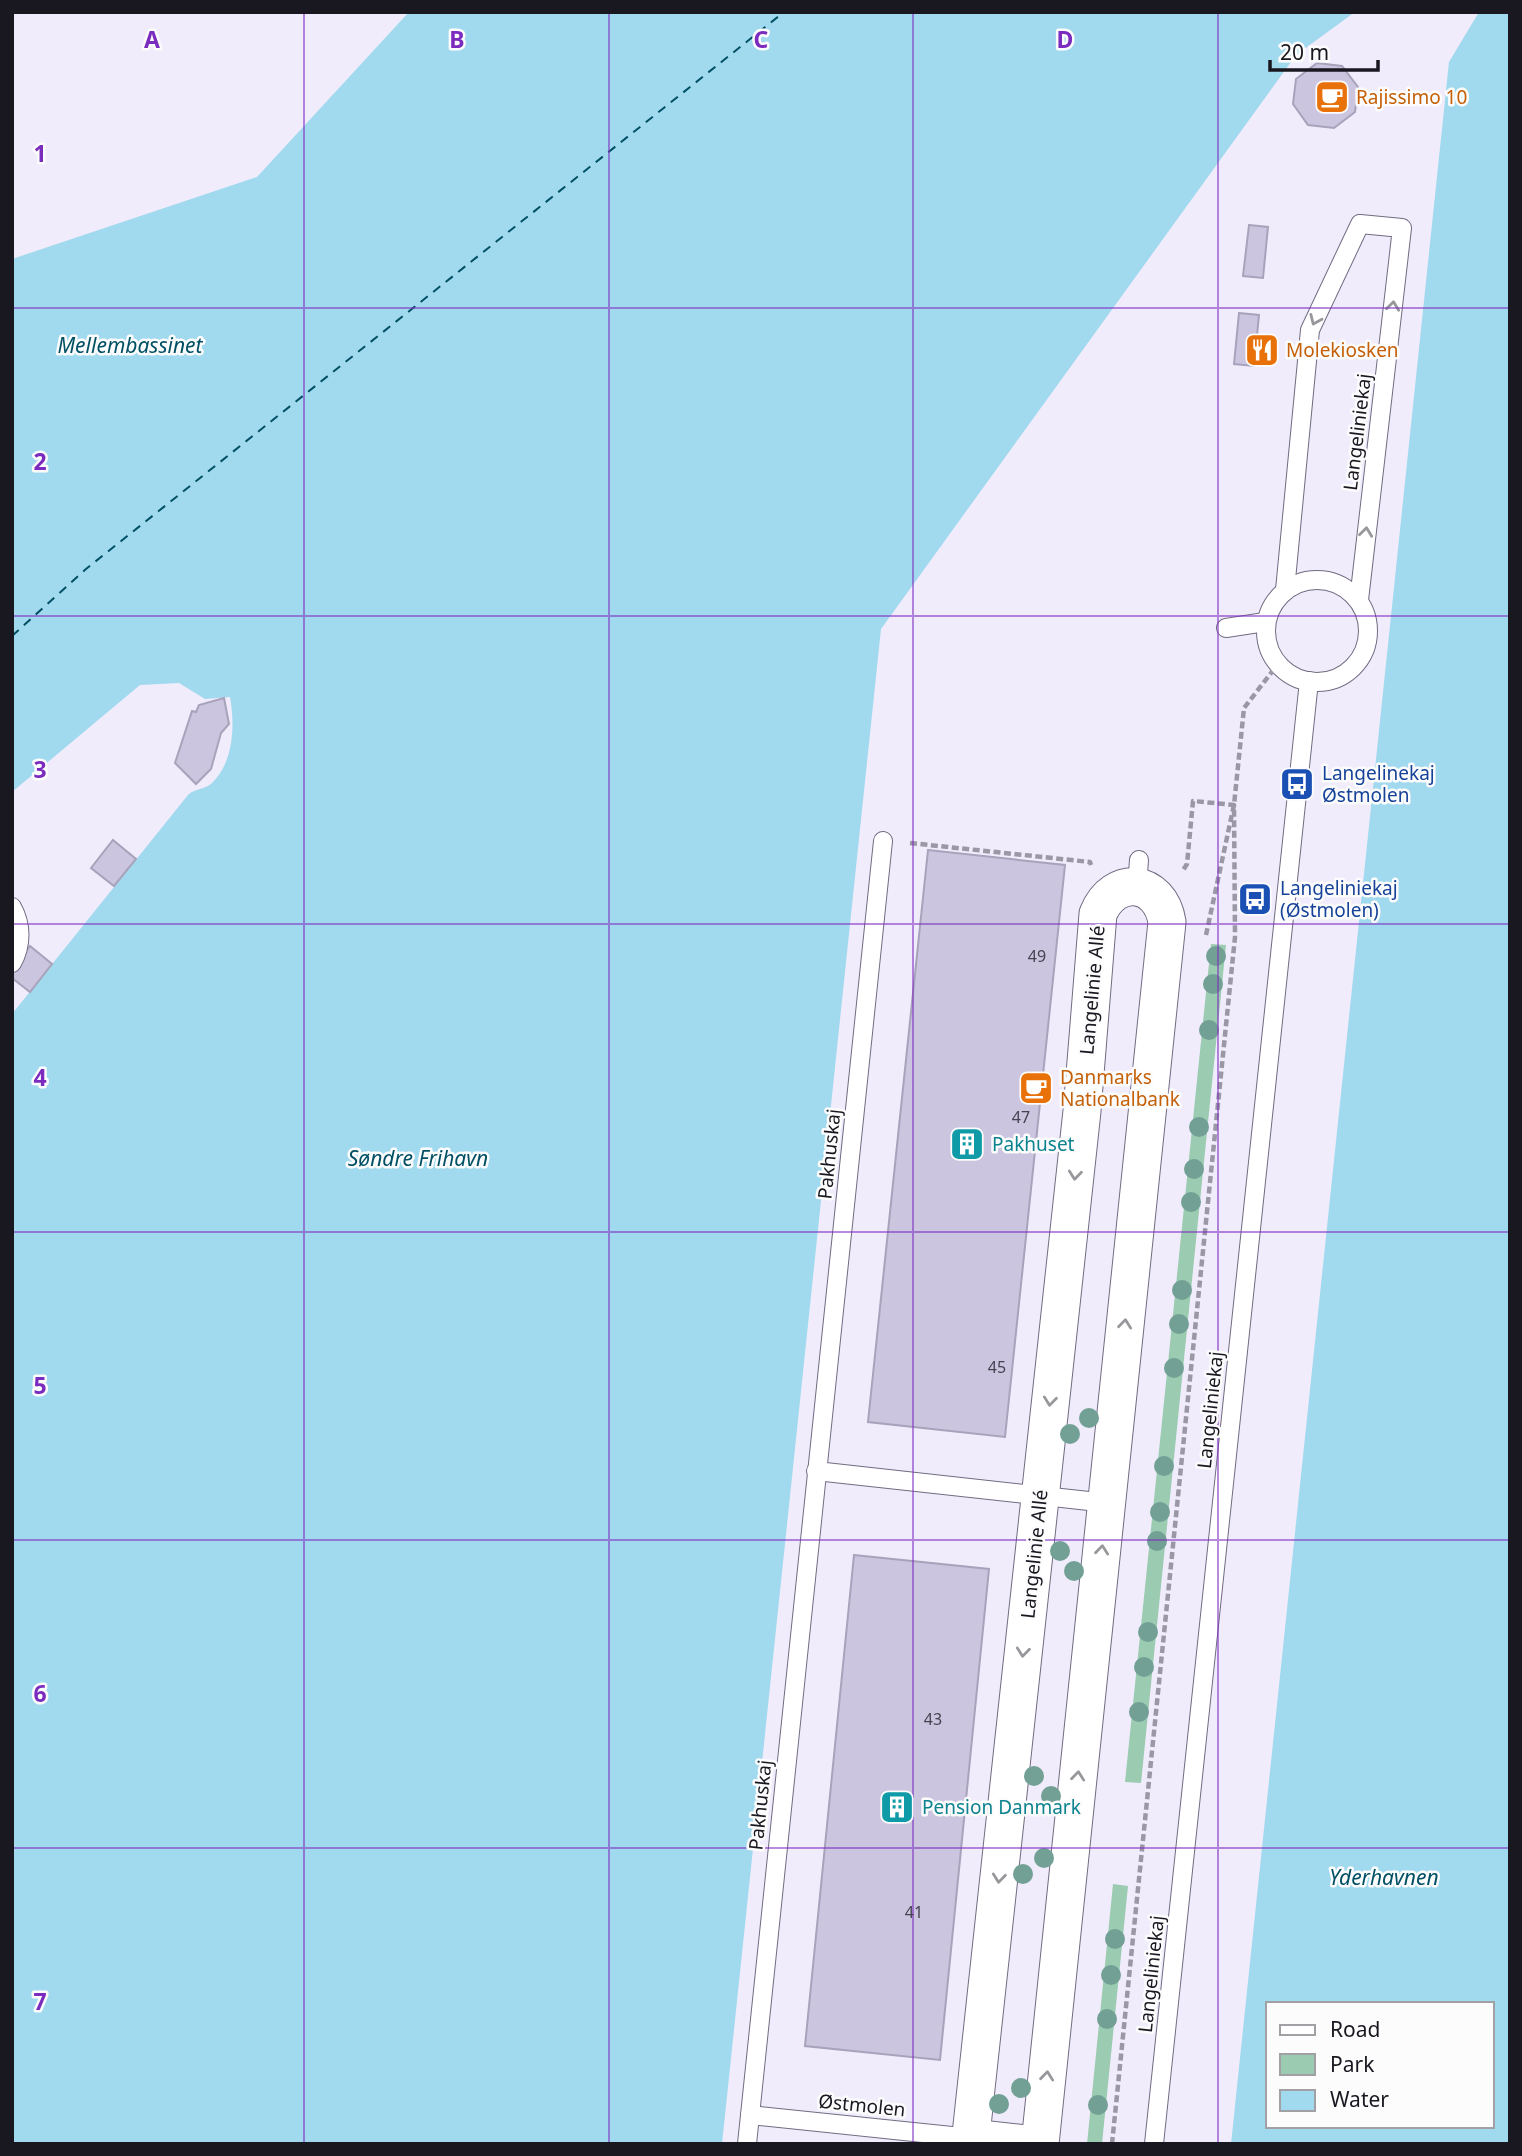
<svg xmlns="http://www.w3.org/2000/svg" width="1522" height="2156" font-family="'Noto Sans',sans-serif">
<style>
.green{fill:#9bcbb0}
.water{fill:#a1d9ee;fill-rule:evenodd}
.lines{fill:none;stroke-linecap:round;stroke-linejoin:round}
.ferry{stroke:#005065;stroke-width:2;stroke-dasharray:9 7;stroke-linecap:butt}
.building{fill:#cbc5df;stroke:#a8a2bb;stroke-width:2}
.service-casing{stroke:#716b82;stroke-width:20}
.minor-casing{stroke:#716b82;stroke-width:39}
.path{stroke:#9b98a5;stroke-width:4.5;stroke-dasharray:7 3.5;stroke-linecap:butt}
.service{stroke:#fff;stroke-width:18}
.minor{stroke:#fff;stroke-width:37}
.tree{fill:#73a095}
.oneway{stroke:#98979b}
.grid{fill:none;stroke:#7b2cbf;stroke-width:2;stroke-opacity:0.55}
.labels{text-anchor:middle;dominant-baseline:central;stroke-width:5;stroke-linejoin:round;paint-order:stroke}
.number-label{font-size:16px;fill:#464250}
.food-label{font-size:19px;fill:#c56008;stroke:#fcfcfc;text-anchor:start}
.street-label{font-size:19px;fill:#191720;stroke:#fcfcfc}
.transit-label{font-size:19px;fill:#164399;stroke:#fcfcfc;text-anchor:start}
.culture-label{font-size:19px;fill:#0d838f;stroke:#fcfcfc;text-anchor:start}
.water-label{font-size:21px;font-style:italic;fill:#005065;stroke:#fcfcfc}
.grid-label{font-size:23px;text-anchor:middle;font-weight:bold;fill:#7b2cbf;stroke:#fcfcfc;stroke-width:5;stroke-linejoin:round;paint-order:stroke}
</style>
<rect width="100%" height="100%" fill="#f0ecfc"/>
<g class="green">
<path d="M1211,944l15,1 -85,838 -16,-1z"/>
<path d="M1113,1884l15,2 -26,258h-15z"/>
</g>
<g class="water">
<path d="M409,12h946l-59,43 -415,574 -159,1515h-710v-1130l176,-219c7,-7 17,-5 24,-12 22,-21 23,-59 18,-86l-25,2 -26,-16 -39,2 -128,107v-533l245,-82z"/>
<path d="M1479,12h31v2132h-279l218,-2082zM1268,2004h224v122h-224z"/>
</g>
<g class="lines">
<path class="ferry" d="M12,636l74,-67 698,-557"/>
</g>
<g class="building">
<path d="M1317,63l25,3 16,21 -3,25 -21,16 -26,-3 -15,-21 3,-25z"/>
<path d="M1249,225l19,2 -5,51 -20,-2z"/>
<path d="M1239,313l20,2 -5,51 -20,-2z"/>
<path d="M224,698l5,26 -8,9 -10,36 -15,15 -21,-21 17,-52 4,1 3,-7z"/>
<path d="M113,840l23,19 -22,27 -23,-18z"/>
<path d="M928,850l137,15 -60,572 -137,-15z"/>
<path d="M30,946l22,18 -22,28 -18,-14v-11z"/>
<path d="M854,1555l135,14 -49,491 -135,-14z"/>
</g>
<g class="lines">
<g class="service-casing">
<g id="service">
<circle cx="1317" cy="631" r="51"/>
<path d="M1285,590l25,-260 50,-106 42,4 -43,372"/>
<path d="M1226,628l39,-6"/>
<path d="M1137,887l2,-27"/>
<path d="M12,907c10,18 10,38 0,56"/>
<path d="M816,1471l291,32"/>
<path d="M750,2115l221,23"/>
<path d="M747,2144l136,-1303"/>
<path d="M1154,2144l155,-1463"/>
</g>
</g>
<g class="minor-casing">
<g id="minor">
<path d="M971,2138l55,6"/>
<path d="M970,2144l112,-1033 16,-197c16,-40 62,-35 69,8l-127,1222"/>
</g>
</g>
<g class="path">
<path d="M910,843l180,19 1,3"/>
<path d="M1206,935l28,-130 10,-97 34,-44"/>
<path d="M1112,2144l123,-1207 -1,-132 -41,-4 -6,63 -5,8"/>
</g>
<use href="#service" class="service"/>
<use href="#minor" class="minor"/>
</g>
<g class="tree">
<circle cx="1216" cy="956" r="10"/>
<circle cx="1213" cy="984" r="10"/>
<circle cx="1209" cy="1030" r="10"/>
<circle cx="1199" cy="1127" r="10"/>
<circle cx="1194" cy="1169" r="10"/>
<circle cx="1191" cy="1202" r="10"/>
<circle cx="1182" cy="1290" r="10"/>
<circle cx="1179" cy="1324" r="10"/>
<circle cx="1174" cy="1368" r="10"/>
<circle cx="1089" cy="1418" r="10"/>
<circle cx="1070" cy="1434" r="10"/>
<circle cx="1164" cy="1466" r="10"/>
<circle cx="1160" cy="1512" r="10"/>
<circle cx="1157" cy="1541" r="10"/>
<circle cx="1060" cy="1551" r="10"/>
<circle cx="1074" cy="1571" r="10"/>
<circle cx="1148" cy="1632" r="10"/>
<circle cx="1144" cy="1667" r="10"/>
<circle cx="1139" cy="1712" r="10"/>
<circle cx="1034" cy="1776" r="10"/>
<circle cx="1051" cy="1796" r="10"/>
<circle cx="1044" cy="1858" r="10"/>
<circle cx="1023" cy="1874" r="10"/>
<circle cx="1115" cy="1939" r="10"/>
<circle cx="1111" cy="1975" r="10"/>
<circle cx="1107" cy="2019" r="10"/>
<circle cx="1021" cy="2088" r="10"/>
<circle cx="999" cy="2104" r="10"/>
<circle cx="1098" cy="2105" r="10"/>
</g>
<defs><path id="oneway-chevron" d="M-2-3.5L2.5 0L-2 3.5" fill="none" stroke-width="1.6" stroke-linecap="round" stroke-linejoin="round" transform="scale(1.75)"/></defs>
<g class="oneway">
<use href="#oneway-chevron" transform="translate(1393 306) rotate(-83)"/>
<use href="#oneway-chevron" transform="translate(1315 320) rotate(114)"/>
<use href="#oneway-chevron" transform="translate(1366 532) rotate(-83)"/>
<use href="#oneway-chevron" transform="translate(1075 1175) rotate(96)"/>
<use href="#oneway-chevron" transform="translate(1125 1324) rotate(-84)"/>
<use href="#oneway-chevron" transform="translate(1050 1401) rotate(96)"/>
<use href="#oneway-chevron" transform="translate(1102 1550) rotate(-84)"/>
<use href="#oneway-chevron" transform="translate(1023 1652) rotate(96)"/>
<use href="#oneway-chevron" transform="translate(1078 1776) rotate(-84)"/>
<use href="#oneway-chevron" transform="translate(999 1878) rotate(96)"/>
<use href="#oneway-chevron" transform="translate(1047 2076) rotate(-84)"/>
</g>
<path class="grid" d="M304,12v2132M609,12v2132M913,12v2132M1218,12v2132M12,308h1498M12,616h1498M12,924h1498M12,1232h1498M12,1540h1498M12,1848h1498"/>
<defs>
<g id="cafe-square" transform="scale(1.75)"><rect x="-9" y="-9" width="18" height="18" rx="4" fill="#e8710a" stroke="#fcfcfc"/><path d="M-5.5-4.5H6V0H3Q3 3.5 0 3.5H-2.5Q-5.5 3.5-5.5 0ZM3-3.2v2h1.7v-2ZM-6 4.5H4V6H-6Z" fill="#fff"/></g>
<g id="restaurant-square" transform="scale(1.75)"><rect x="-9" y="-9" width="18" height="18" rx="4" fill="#e8710a" stroke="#fcfcfc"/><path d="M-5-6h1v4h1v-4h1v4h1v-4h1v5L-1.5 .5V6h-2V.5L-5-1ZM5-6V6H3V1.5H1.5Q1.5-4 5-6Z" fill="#fff"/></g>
<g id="bus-square" transform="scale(1.75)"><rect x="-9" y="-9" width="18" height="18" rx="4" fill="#1a4fb4" stroke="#fcfcfc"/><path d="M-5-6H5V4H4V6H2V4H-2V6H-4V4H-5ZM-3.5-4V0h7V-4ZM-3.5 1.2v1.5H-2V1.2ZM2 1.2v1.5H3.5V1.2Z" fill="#fff"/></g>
<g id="building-square" transform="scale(1.75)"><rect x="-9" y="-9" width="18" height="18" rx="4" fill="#0f9aa8" stroke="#fcfcfc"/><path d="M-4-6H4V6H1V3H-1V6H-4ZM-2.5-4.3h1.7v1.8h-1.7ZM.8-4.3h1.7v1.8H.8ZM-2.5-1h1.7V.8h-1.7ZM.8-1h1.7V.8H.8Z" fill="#fff"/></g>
</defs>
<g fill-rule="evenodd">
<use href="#cafe-square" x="1332" y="97"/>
<use href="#restaurant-square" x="1262" y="350"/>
<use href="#bus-square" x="1297" y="784"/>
<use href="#bus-square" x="1255" y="899"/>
<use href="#cafe-square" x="1036" y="1088"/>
<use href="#building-square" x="967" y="1144"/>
<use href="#building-square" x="897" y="1807"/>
</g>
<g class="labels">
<g class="number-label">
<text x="1037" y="956">49</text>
<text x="1021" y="1117">47</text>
<text x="997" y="1367">45</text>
<text x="933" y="1719">43</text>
<text x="914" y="1912">41</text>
</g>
<g class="food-label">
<text x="1356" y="97">Rajissimo 10</text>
<text x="1286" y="350">Molekiosken</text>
<text x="1060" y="1077">Danmarks<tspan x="1060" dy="22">Nationalbank</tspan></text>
</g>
<g class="street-label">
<text transform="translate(1357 432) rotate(-83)">Langeliniekaj</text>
<text transform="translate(1092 990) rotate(-85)">Langelinie Allé</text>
<text transform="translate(829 1154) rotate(-84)">Pakhuskaj</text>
<text transform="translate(1210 1410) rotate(-84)">Langeliniekaj</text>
<text transform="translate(1034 1554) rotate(-84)">Langelinie Allé</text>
<text transform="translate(760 1805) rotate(-84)">Pakhuskaj</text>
<text transform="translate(1151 1974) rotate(-84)">Langeliniekaj</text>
<text transform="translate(862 2105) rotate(6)">Østmolen</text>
</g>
<g class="transit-label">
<text x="1322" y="773">Langelinekaj<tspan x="1322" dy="22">Østmolen</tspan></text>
<text x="1280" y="888">Langeliniekaj<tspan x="1280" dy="22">(Østmolen)</tspan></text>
</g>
<g class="culture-label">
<text x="992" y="1144">Pakhuset</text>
<text x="922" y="1807">Pension Danmark</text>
</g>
<g class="water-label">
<text x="130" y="345">Mellembassinet</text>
<text x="418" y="1158">Søndre Frihavn</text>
<text x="1384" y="1877">Yderhavnen</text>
</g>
</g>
<g class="grid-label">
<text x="152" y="48">A</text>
<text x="457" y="48">B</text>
<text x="761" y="48">C</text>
<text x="1065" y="48">D</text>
<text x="40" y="162">1</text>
<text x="40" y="470">2</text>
<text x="40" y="778">3</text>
<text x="40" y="1086">4</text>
<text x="40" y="1394">5</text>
<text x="40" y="1702">6</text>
<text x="40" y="2010">7</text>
</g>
<rect width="1522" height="2156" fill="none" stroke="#191720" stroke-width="28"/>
<rect x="1266" y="2002" width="228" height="126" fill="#fcfcfc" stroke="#a1a0a4" stroke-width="2"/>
<rect x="1280" y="2025" width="35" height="10" fill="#ffffff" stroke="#a1a0a4" stroke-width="2"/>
<text x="1330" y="2037" font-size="21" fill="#191720">Road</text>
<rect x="1280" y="2054" width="35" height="21" fill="#9bcbb0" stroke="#a1a0a4" stroke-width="2"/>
<text x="1330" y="2072" font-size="21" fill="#191720">Park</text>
<rect x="1280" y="2090" width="35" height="21" fill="#a1d9ee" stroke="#a1a0a4" stroke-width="2"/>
<text x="1330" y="2107" font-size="21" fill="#191720">Water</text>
<path d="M1270 60v10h108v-10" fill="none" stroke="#191720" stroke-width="3.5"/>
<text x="1280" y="60" font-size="21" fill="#191720" stroke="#fcfcfc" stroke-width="5" paint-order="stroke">20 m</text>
</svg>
